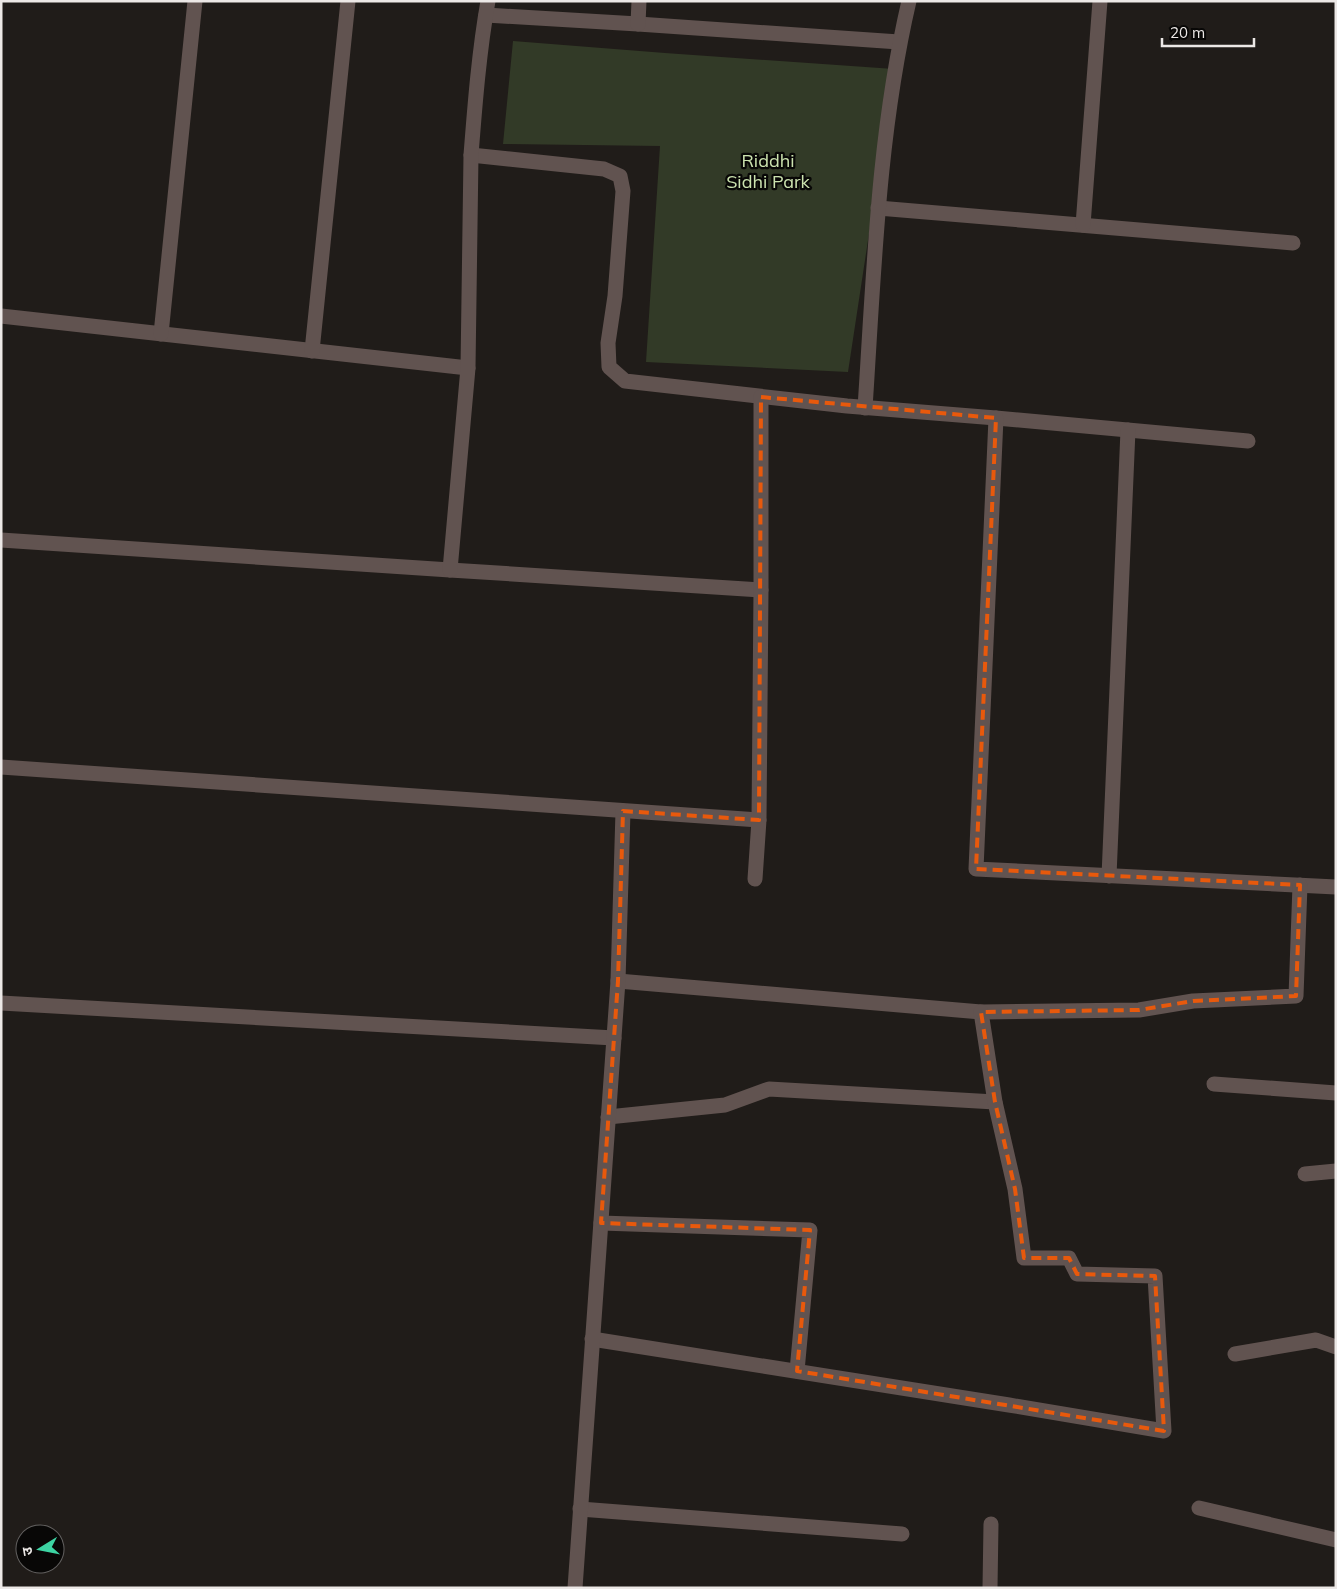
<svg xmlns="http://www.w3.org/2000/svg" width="1337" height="1589" font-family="Mulish,'Noto Sans Devanagari',sans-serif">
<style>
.green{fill:#323a27}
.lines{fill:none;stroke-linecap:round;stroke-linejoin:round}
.minor{stroke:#615350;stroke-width:15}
.marked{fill:none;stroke:#e8590c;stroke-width:4;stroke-dasharray:10 6;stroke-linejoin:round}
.labels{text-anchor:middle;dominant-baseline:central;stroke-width:4.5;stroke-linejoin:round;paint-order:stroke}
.park-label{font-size:18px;fill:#cce3af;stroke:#080706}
</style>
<rect width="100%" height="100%" fill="#201c19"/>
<path class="green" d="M513,41l152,12 229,16 -46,303 -202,-10 14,-216 -157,-2z"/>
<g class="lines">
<g class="minor">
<path d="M486,15l152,9 261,18"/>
<path d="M638,24l1,-23"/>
<path d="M471,155l133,14 16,7 3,15 -8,105 -7,47 1,24 16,14 222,25 149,12 252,23"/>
<path d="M878,208l415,35"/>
<path d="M1083,225l17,-224"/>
<path d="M1,316l467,52"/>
<path d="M161,334l34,-333"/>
<path d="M312,351l36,-350"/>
<path d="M865,408c9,-136 13,-274 44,-407"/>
<path d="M996,418l-20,451 360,18"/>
<path d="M1,540l449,30 311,20"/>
<path d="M450,570l18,-202 3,-213c4,-51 8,-103 17,-154"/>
<path d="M1,767l758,53"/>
<path d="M1109,876l19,-446"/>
<path d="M755,879l4,-59 2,-230v-193"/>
<path d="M618,981l363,31 158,-2 54,-9 103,-5 4,-111"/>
<path d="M1,1003l613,35"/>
<path d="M1214,1084l122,9"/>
<path d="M608,1117l117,-12 44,-16 226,13"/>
<path d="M1305,1174l31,-3"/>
<path d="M601,1223l209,7 -13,141"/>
<path d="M592,1339l417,66 155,26 -9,-155 -78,-2 -8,-16h-45l-9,-69 -20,-87 -14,-90"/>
<path d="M1235,1354l81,-14 20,7"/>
<path d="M1199,1508l137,32"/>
<path d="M580,1509l322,25"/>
<path d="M575,1588l43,-607 5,-170"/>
<path d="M990,1588l1,-64"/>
</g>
</g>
<path class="marked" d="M761,397l235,21 -20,451 324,16 -4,111 -103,5 -54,9 -158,2 14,90 20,87 9,69h45l8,16 78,2 9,155 -367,-60 13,-141 -209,-7 17,-242 5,-170 136,9z"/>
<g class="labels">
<g class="park-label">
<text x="768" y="160">Riddhi<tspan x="768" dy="21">Sidhi Park</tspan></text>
</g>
</g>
<rect width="1337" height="1589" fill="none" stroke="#ece8e6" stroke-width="5"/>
<g transform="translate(40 1549) rotate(260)"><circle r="24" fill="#080706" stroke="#636160"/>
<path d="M0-4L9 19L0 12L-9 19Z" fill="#3dd4a3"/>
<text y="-8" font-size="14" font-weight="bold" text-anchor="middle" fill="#ece8e6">उ</text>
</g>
<path d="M1162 38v8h92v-8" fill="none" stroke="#ece8e6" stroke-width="2.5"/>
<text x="1170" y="38" font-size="15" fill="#ece8e6" stroke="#080706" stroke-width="4" paint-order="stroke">20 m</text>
</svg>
